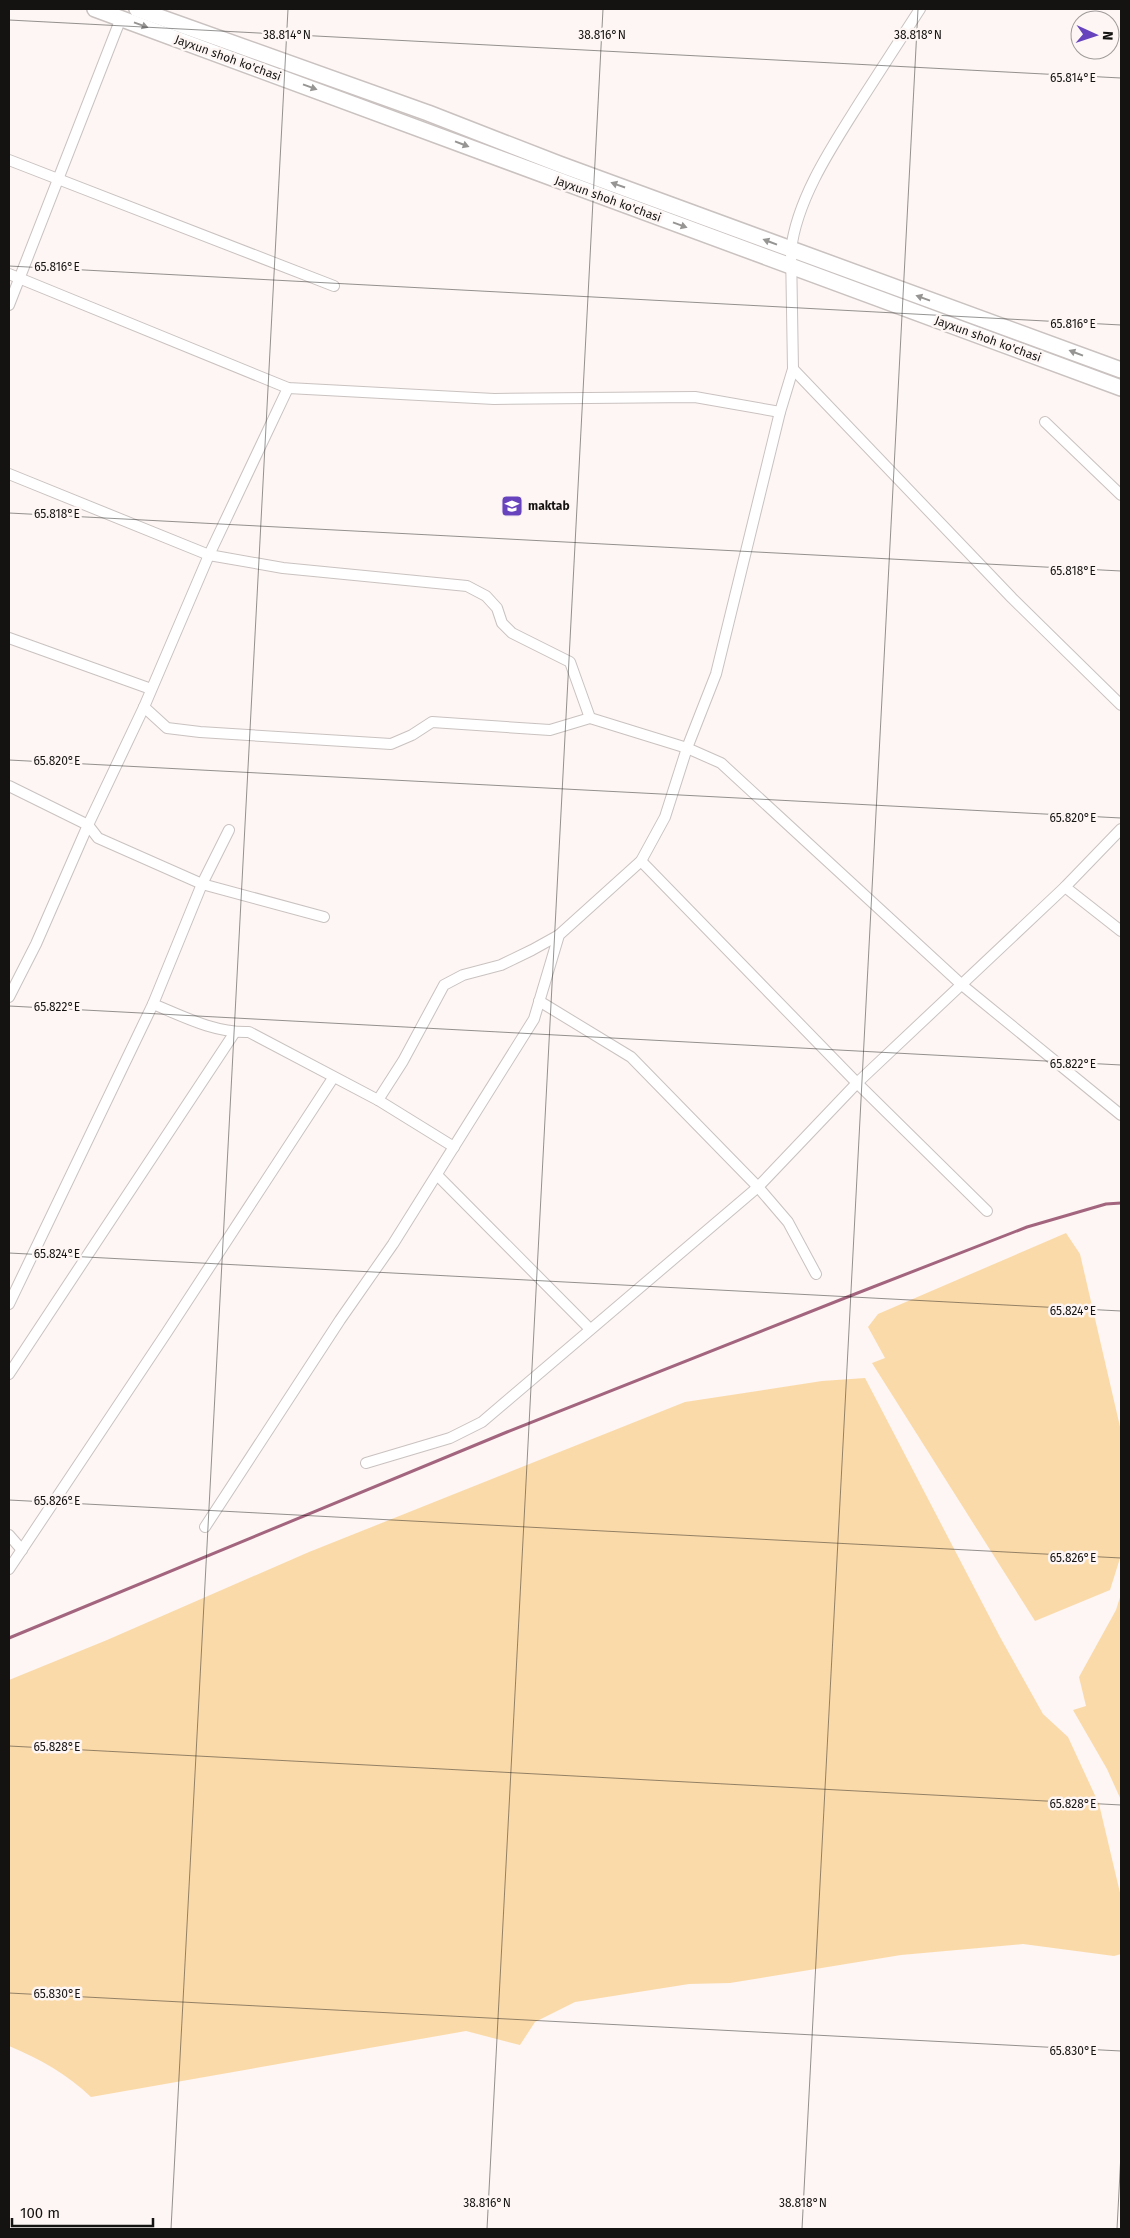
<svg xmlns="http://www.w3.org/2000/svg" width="1130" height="2238" font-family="'Fira Sans',sans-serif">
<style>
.green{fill:#fbdaa9}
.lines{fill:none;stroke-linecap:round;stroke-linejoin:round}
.stream{stroke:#a3657e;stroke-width:3}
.minor-casing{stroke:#c9c2c0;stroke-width:12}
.highway-casing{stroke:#c9c2c0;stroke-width:18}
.minor{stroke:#fff;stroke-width:10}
.highway{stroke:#fff;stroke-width:15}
.oneway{fill:#969594}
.ticks{fill:none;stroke:#151312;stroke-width:1;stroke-opacity:0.45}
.labels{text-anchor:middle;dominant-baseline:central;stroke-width:5;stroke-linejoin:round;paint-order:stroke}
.street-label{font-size:12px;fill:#151312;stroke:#fdf6f4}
.poi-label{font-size:12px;font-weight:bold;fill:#151312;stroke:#fdf6f4;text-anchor:start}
.ticks-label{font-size:12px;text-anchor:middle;fill:#151312;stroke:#fdf6f4;stroke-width:5;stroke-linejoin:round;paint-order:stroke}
</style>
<rect width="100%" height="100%" fill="#fdf6f4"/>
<g class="green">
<path d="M1066,1233l14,21 41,177v124l-11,35 -75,31 -163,-258 13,-5 -17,-31 10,-13z"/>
<path d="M865,1378l135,259 43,77 25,23 31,67 22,93v57l-7,2 -91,-12 -122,11 -171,28 -41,1 -114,18 -40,20 -15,23 -54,-14 -375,66c-24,-23 -51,-38 -82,-51v-366l98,-40 202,-88 376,-150 137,-21z"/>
<path d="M1121,1594v206l-14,-31 -34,-59 13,-4 -7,-29 37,-67z"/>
</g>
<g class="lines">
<path class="stream" d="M9,1638l498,-206 348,-138 172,-67 79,-23 15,-1"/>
<g class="minor-casing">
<g id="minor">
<path d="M9,160l325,126"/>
<path d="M9,274l279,114 206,11 201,-2 85,15"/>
<path d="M9,305l112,-287"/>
<path d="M793,369l219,229 109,107"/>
<path d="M1045,422l76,73"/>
<path d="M9,474l200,81 74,13 184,18 19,10 11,12 5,15 10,10 58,29 20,56"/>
<path d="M9,638l142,51"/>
<path d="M144,707l23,21 33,4 191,12 21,-9 20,-13 118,8 40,-12 97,30 34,15 241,222 159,130"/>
<path d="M9,786l79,39 10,13 104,46 122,33"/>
<path d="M641,861l216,222 130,128"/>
<path d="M1065,887l56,44"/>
<path d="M9,997l27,-53 52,-119 56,-118 65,-152 79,-167"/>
<path d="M539,1001l92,56 127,130 30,35 28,52"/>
<path d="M153,1004c31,13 62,29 96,28l129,68 76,47"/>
<path d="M378,1100l25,-39 41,-76 19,-10 38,-10 31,-15 27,-15"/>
<path d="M437,1175l153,154"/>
<path d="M9,1304l144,-300 49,-120 27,-54"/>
<path d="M9,1374l226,-342"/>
<path d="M366,1463l84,-25 32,-16 276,-235 99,-104 208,-196 56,-58"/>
<path d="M205,1527l135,-207 53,-76 141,-225 25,-84 82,-74 24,-44 22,-69 29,-74 64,-262 13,-43 -2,-119c6,-52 42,-105 69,-148 20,-31 40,-62 60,-93"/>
<path d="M9,1535l13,15"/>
<path d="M9,1569l158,-237 166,-254"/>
</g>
</g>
<g class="highway-casing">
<g id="highway">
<path d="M95,9l1026,379"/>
<path d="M137,9l291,104 131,51 562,206"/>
</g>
</g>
<use href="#minor" class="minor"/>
<use href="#highway" class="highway"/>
</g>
<defs><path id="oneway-solid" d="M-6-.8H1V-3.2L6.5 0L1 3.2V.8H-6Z" transform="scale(1.25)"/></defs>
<g class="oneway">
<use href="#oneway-solid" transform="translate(141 25) rotate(20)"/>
<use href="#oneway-solid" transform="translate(310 87) rotate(20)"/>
<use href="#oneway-solid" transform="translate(462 144) rotate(21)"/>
<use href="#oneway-solid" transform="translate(618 185) rotate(-161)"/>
<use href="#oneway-solid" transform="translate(680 225) rotate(20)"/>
<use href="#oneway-solid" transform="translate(770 242) rotate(-159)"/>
<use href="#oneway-solid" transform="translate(923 298) rotate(-160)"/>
<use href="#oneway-solid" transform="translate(1076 353) rotate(-159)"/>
</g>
<path class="ticks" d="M9,20l1112,58M9,266l1112,59M9,513l1112,58M9,760l1112,58M9,1006l1112,59M9,1253l1112,58M9,1500l1112,58M9,1746l1112,59M9,1993l1112,58M171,2229l117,-2220M487,2229l116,-2220M802,2229l116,-2220M1117,2229l4,-76"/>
<defs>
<g id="school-square" transform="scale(1.125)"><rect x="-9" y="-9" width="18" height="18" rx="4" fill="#6744bd" stroke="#fdf6f4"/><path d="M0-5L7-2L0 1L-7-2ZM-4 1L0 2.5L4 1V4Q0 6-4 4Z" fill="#fff"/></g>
</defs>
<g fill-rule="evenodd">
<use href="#school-square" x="512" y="506"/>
</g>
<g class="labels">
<g class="street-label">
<text transform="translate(228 58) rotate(20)">Jayxun shoh ko'chasi</text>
<text transform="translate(608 199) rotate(20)">Jayxun shoh ko'chasi</text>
<text transform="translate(988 339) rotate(20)">Jayxun shoh ko'chasi</text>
</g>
<g class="poi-label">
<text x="528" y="506">maktab</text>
</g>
</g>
<g class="ticks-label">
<text x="287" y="39">38.814°N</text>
<text x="602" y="39">38.816°N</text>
<text x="918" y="39">38.818°N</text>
<text x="1073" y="82">65.814°E</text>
<text x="57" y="271">65.816°E</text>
<text x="1073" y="328">65.816°E</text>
<text x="57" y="518">65.818°E</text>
<text x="1073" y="575">65.818°E</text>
<text x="57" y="765">65.820°E</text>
<text x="1073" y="822">65.820°E</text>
<text x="57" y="1011">65.822°E</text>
<text x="1073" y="1068">65.822°E</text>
<text x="57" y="1258">65.824°E</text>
<text x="1073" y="1315">65.824°E</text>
<text x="57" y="1505">65.826°E</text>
<text x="1073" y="1562">65.826°E</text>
<text x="57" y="1751">65.828°E</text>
<text x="1073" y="1808">65.828°E</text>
<text x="57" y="1998">65.830°E</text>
<text x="1073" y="2055">65.830°E</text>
<text x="487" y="2207">38.816°N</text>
<text x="803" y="2207">38.818°N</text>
</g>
<rect width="1130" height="2238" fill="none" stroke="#151312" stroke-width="20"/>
<g transform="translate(1095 35) rotate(93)"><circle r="24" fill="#fdf6f4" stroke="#a09b9a"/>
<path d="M0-4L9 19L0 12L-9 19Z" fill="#6744bd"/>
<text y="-8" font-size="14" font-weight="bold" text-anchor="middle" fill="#151312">N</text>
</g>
<path d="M12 2218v8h141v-8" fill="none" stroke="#151312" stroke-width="2.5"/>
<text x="20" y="2218" font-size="15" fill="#151312" stroke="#fdf6f4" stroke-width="4" paint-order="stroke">100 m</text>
</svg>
